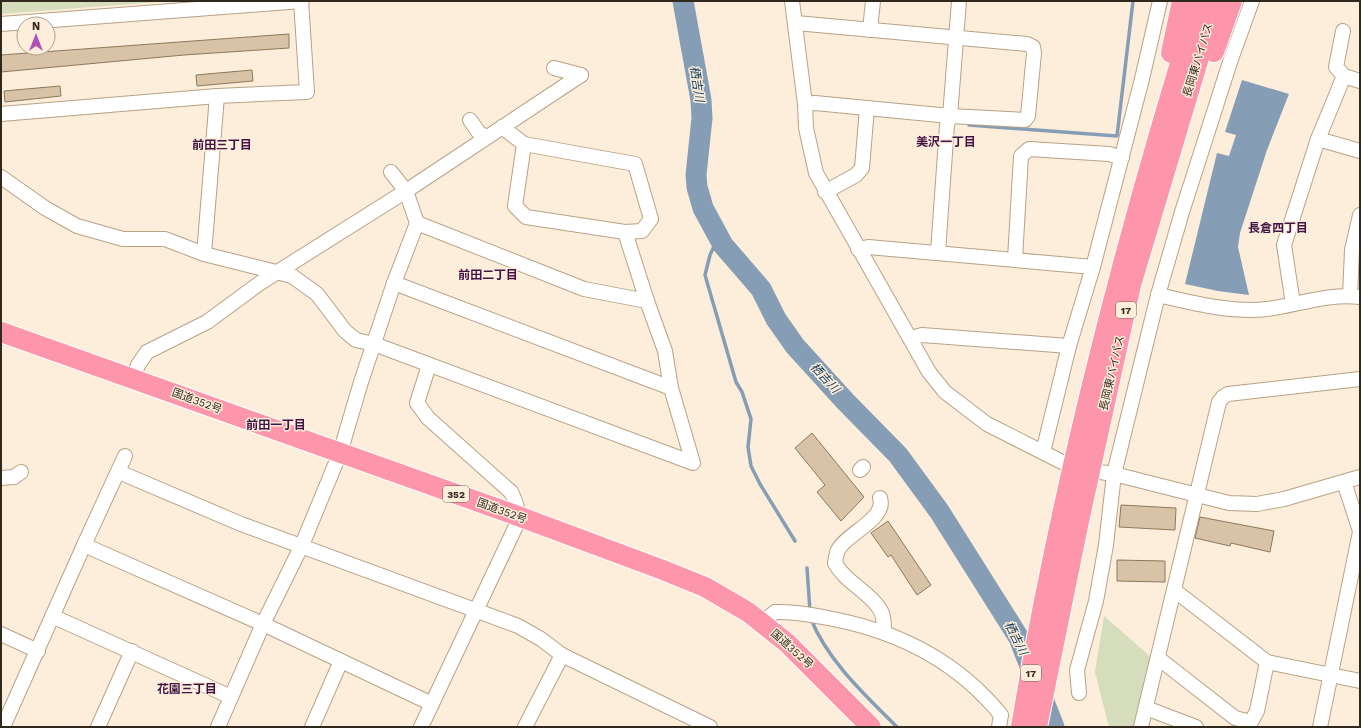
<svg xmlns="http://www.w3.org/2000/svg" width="1361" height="728" font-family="'Work Sans','Noto Sans JP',sans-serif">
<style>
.green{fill:#d5ddbd}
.water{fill:#859eb6}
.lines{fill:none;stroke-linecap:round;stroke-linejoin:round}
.stream{stroke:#859eb6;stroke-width:3.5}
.river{stroke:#859eb6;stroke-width:21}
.building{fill:#d9c3a6;stroke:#8d785b}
.minor-casing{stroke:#b8a285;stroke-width:16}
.highway-casing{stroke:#fff;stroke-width:22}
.minor{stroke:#fff;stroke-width:14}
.highway{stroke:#fe96ab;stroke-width:20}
.labels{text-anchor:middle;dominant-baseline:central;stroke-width:3;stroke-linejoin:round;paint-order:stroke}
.shield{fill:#fceedb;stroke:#6f6456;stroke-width:1}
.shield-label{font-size:10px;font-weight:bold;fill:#32291d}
.street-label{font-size:11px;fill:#32291d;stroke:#fceedb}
.water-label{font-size:12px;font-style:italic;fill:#123b5e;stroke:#fceedb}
.neighbourhood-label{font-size:12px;font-weight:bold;fill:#421344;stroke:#fceedb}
</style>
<rect width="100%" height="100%" fill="#fceedb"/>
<g class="green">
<path d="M1,1h170l-170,13z"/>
<path d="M1104,616l48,42 -17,69h-26l-14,-55z"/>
</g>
<path class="water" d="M1242,80l47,14 -22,56 -27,83 -2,14 11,48 -31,-4 -33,-7 32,-131 12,3 7,-21 -11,-3z"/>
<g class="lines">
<g class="stream">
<path d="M969,125l148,11 16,-135"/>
<path d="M717,232l-1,10 -6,13 -5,20 31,107 6,10 9,27 -3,28 3,19 9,18 35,57"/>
<path d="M807,568l3,43"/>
<path d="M811,619c16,41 55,77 86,108"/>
</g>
<path class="river" d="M683,1l18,99 1,18 -6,57 1,12 6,21 20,37 38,44 15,30 19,27 50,55 53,54 41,56 80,127 35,89"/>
</g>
<g class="building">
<path d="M289,34v14l-105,7 -183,17v-17z"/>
<path d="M252,70l1,11 -56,5 -1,-11z"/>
<path d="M60,86l1,10 -56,6 -1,-11z"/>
<path d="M812,433l52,64 -23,24 -24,-29 8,-7 -30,-37z"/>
<path d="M1121,505l55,3 -1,22 -56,-3z"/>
<path d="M1200,517l74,14 -4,21 -39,-9 -1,3 -35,-8z"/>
<path d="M888,521l43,64 -14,10 -26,-40 -3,2 -17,-24z"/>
<path d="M1117,560l48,1v21l-48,-1z"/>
</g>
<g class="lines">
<g class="minor-casing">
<g id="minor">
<path d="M792,1l13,103 1,24 10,45 113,199 16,20 42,32 75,38"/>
<path d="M796,23l231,21 6,3 1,6 -6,63 -3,4 -75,-4 -135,-13 -10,1"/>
<path d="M1,24l301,-23"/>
<path d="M870,30l3,-29"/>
<path d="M1343,31l-7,36 8,9 16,5"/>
<path d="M554,68l27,7"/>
<path d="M1,114l216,-18 90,-4 -6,-91"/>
<path d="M470,120l9,13 8,4"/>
<path d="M502,127l22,17 -9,62 11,11 99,15 22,69"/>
<path d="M1318,139l42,12"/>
<path d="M524,144l111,20 16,55 -9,12 -17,1"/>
<path d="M1,177l44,31 32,18 46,13h42l39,15 88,22 25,18 28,37 11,9 18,4 319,119 -22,-75 -6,-37 -18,-50 -63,-12 -167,-66"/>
<path d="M825,192l31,-17 6,-7 5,-60"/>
<path d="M858,249l10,-2 225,20"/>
<path d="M938,252l9,-127 3,-9 9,-115"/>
<path d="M204,254l13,-158"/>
<path d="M1015,259l6,-103 8,-7 80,5 13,4"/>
<path d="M394,283l277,105"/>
<path d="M1158,295c35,8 73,18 109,14 31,-4 61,-16 93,-12"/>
<path d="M1350,296l2,-46 8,-35"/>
<path d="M1293,304l-9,-59 34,-106 26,-63"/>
<path d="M911,338l11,-3 147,11"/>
<path d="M133,379l5,-14 9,-13 60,-30 53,-39 146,-92 175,-116"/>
<path d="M1043,452l26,-106 24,-79 49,-188 18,-78"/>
<path d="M860,470l3,-3"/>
<path d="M119,472l122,52 277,102 23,13 21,16 148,72"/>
<path d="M1100,472l14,2 115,29 28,1 27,-5 76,-22"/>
<path d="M1,478l13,-1 7,-5"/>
<path d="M1344,482l16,49"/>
<path d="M880,498c7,21 -33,35 -42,52 -2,4 -2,8 -3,13 10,19 32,27 44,45 5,6 5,16 5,24"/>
<path d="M84,545l41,-89"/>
<path d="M1174,590l93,72 93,19"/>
<path d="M52,616l179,81"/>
<path d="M762,623l13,-11c19,-1 39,3 58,7 66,13 125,43 168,96l-2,12"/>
<path d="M1,634l37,17"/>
<path d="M1158,658l77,60 16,4 6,-11 10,-49"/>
<path d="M1079,693l-2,-23 19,-69 10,-56 8,-71 44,-179 24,-83 49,-153 21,-58"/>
<path d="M1146,708l50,19"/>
<path d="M3,727l81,-182 179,79 169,80"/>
<path d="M98,727l34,-76"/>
<path d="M218,727l45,-103 39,-79 38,-92 21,-71 33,-99 23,-60 -11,-32 -15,-19"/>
<path d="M312,727l29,-66"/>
<path d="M421,727l95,-201c3,-14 1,-22 -5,-34l-83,-74 -11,-15 12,-38"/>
<path d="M525,727l37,-72"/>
<path d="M1141,727l78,-325 4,-5 5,-3 132,-15"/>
<path d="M1320,727l40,-195"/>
</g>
</g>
<g class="highway-casing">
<g id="highway">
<path d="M1214,52l18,-51"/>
<path d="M1171,53l11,-52"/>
<path d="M1,332l517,184 145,54 42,17 43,25 39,31 84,84"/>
<path d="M1021,727c41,-246 104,-488 178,-726"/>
<path d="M1037,727l42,-206 52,-236 85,-284"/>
</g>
</g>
<use href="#minor" class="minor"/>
<use href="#highway" class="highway"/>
</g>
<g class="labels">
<g class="shield">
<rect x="1116" y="302" width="20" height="16" rx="3"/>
<rect x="443" y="486" width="26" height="16" rx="3"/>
<rect x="1021" y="665" width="20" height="16" rx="3"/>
</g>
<g class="shield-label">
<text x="1126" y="310">17</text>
<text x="456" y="494">352</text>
<text x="1031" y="673">17</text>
</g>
<g class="street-label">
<text transform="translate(1198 60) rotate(-73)">長岡東バイパス</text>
<text transform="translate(1112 373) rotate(-77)">長岡東バイパス</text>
<text transform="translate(197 401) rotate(20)">国道352号</text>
<text transform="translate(502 511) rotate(20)">国道352号</text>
<text transform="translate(792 649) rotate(42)">国道352号</text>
</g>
<g class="water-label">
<text transform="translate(697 84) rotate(81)">栖吉川</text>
<text transform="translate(825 378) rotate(47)">栖吉川</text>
<text transform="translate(1016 638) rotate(63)">栖吉川</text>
</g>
<g class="neighbourhood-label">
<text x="946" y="142">美沢一丁目</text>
<text x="222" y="145">前田三丁目</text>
<text x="1278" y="228">長倉四丁目</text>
<text x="488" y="275">前田二丁目</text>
<text x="276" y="425">前田一丁目</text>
<text x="187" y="689">花園三丁目</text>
</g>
</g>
<rect width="1361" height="728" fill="none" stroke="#32291d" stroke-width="4"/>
<g transform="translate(36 36)"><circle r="19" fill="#fceedb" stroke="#ab9f8f"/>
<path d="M0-3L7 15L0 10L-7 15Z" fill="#b14fb6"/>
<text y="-6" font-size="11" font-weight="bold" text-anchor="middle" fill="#32291d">N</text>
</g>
</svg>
